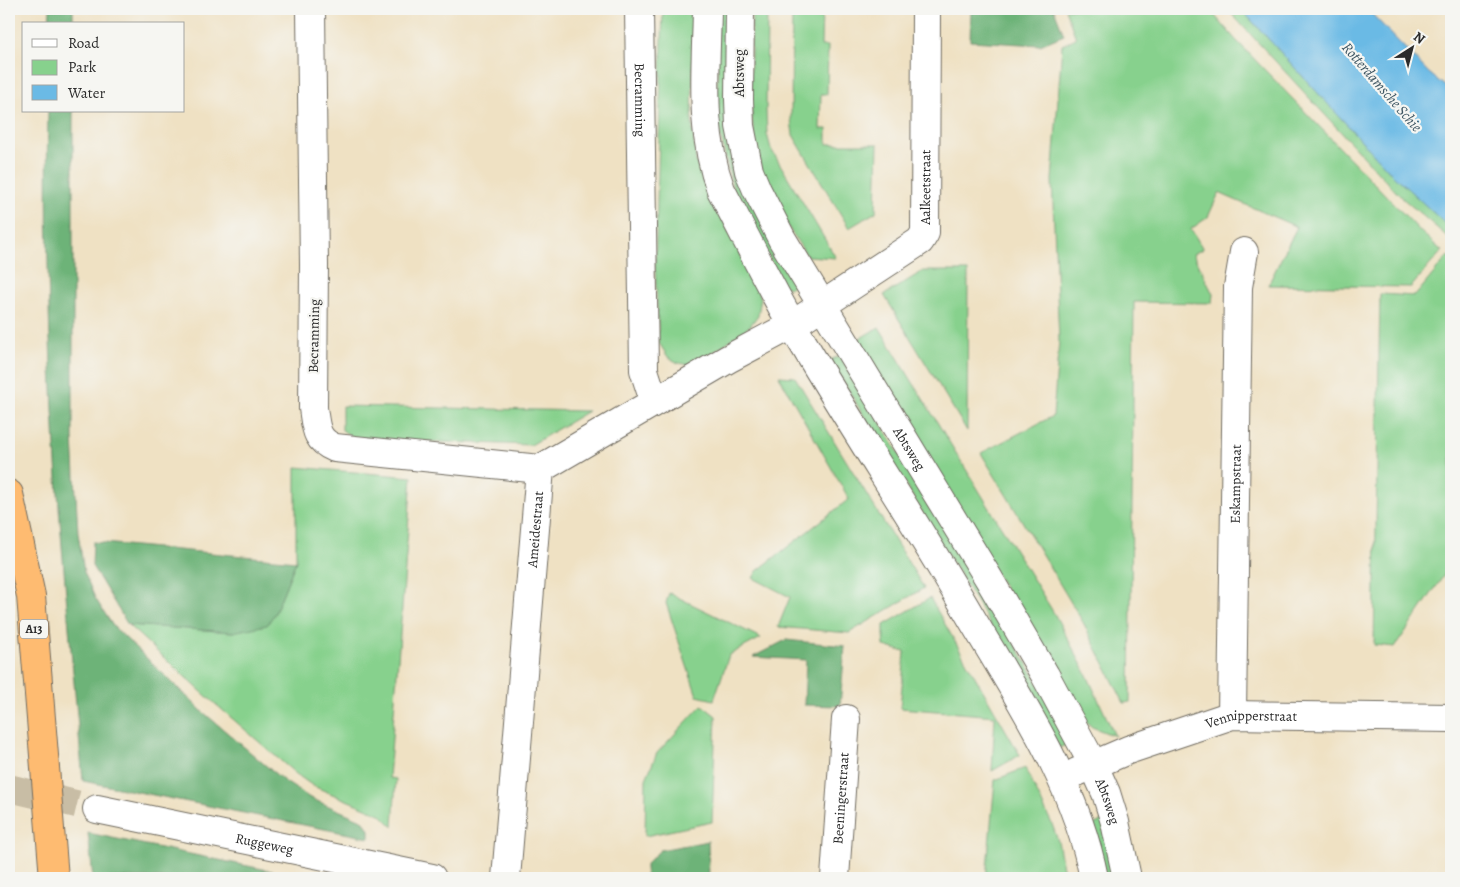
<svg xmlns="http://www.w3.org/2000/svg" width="1460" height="887" font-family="Alegreya,serif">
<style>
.green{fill:#87d18d;stroke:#597e5c}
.forest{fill:#6db378;stroke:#4c6f52}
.water{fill:#6bbae5;stroke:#4b7288}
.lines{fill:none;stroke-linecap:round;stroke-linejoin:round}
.minor-tunnel{stroke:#c8bda5;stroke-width:28;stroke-dasharray:28 14;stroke-linecap:butt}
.minor-casing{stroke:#706b60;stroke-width:30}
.highway-casing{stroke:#706b60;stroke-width:30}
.minor{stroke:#fff;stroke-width:28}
.highway{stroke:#febb71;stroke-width:28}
.labels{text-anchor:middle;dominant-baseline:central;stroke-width:4.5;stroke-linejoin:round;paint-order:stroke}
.shield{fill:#f6f6f2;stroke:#686867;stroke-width:1}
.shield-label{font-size:12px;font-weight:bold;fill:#2b2b2b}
.street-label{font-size:14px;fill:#2b2b2b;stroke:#f6f6f2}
.water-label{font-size:15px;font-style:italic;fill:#3e5663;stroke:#f6f6f2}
</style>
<rect width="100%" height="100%" fill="#f6f6f2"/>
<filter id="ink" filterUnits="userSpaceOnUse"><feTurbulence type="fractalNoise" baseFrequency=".02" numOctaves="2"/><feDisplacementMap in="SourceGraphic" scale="10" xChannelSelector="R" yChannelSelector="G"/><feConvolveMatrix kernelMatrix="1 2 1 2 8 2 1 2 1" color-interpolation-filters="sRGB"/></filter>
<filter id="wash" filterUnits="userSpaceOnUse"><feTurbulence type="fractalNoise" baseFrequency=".0096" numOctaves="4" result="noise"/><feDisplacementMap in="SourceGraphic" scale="20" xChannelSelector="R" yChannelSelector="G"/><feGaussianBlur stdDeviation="1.12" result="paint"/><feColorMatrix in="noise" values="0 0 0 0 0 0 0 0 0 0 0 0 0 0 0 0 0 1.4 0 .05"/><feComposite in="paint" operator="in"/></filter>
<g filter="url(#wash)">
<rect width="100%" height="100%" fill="#efe1c3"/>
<g class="green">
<path d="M663,9h31l-2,113 4,40 9,23 51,99 5,14 -3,17 -8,11 -42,30 -17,9 -13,-2 -10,-6 -9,-14 -4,-76z"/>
<path d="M718,9h13l-1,90 65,185 -6,4 -5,-2 -50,-93 -17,-72z"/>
<path d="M752,9h15l-1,101 1,24 4,15 65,109 -29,-2c-11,-17 -23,-34 -32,-52 -31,-60 -24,-130 -23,-195z"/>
<path d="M792,9h30l-1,37h7l-1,48h-6l-1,35h7v15h51l-2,68 -27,16 -56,-93 -2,-16z"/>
<path d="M1065,9h144l26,30 187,194 20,18 -31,36 -143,-2 29,-58 -78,-34 -11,24 -17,12 12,20 -10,5 20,40 -1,9 -78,-1 -4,400 -6,1 -40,-79 -103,-171 72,-37 6,-76 -7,-160 10,-135 14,-7z"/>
<path d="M1227,9h14l152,166 58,54v11l-50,-43z"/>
<path d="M1448,256l3,3v306l-56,82 -21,-2 6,-351 35,2z"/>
<path d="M923,271h45l-1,160 -83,-136z"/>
<path d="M879,327l176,288 32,60 28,61 -23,-9 -10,-9 -225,-378z"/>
<path d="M840,356l195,321 33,67 -9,4 -36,-69 -193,-319z"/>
<path d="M779,376l16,1 129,211 -75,45 -71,-6 12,-30 -37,-19 4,-7 92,-72z"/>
<path d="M342,406l246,5 -57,34 -176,-6 -13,-9z"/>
<path d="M296,467l116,10 -23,301 7,1 -3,48 -13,-13 -67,-28 -17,-12 -92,-80 -76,-69 105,7 42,-19 21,-52z"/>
<path d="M669,593l92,45 -32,17 -15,45 -17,-4 -31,-93z"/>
<path d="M930,598l90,157 -28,16 3,-55 -95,-8 5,-56 -21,-6v-21z"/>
<path d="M702,705l14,11 -4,106 -67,14 1,-57 11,-26z"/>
<path d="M1025,768l27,56 6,17 7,37h-79l9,-98z"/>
<path d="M1103,821l15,57h-12l-12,-54z"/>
</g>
<g class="forest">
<path d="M50,9h23v15h-24z"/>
<path d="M971,9h83l10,26 -24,10 -70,-4z"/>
<path d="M48,111h25v327l5,95 6,39 11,26 18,28 90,86 81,69 26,17 54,23 5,9v8l-286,-57c-11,-124 -24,-247 -30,-371 -5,-99 -7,-199 -5,-299z"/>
<path d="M93,542l203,19 -21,52 -8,12 -34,7 -105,-7 -36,-59z"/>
<path d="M786,640l59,6 -5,60 -36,-1 2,-45 -53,-3z"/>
<path d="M88,833l218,45h-213z"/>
<path d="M708,841l1,37h-63v-14l14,-14z"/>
</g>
<path class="water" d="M1241,9h126l62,64 22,18v138l-58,-54z"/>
</g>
<g filter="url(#ink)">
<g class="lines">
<path class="minor-tunnel" d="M9,788l88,21"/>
<g class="minor-casing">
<g id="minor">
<path d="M311,9l3,256 -1,143c3,19 2,32 22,40l205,21"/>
<path id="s1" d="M639,9l5,361 10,31"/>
<path d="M707,9c-1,60 -8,123 14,181 24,45 46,92 72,136 57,99 122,194 179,293 49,83 103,163 122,259"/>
<path id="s2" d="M740,9l-1,90 1,27 9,45 8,19 25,49 207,340 56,96 48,89 13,29 9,29 12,56"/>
<path id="s3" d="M1232,715l6,-428 6,-35"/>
<path id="s4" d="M1077,772l51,-22 104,-35 219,3"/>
<path id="s5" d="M97,809l335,69"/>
<path id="s6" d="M506,878l34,-409 188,-110 64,-34 128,-84 5,-8 1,-224"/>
<path id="s7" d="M835,878l11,-159"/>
</g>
</g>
<g class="highway-casing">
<path id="highway" d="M9,494l22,102 23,282"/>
</g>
<use href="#minor" class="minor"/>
<use href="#highway" class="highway"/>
</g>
</g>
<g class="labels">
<rect class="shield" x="20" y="619.5" width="28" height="19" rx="4"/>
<g class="shield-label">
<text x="34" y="629">A13</text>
</g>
<g class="street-label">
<text transform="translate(739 73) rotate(-90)">Abtsweg</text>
<text stroke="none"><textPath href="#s1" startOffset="91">Becramming</textPath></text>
<text stroke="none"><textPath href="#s6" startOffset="909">Aalkeetstraat</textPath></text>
<text transform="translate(314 336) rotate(-89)">Becramming</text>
<text stroke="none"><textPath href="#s2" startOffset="484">Abtsweg</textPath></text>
<text stroke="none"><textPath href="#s3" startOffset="231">Eskampstraat</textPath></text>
<text stroke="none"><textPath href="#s6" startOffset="350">Ameidestraat</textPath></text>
<text stroke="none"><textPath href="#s4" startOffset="184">Vennipperstraat</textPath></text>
<text stroke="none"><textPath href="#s7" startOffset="80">Beeningerstraat</textPath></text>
<text stroke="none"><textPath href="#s2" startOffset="889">Abtsweg</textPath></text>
<text stroke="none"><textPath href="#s5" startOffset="171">Ruggeweg</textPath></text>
</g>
<g class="water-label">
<text transform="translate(1382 87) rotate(49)">Rotterdamsche Schie</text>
</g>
</g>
<rect width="1460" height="887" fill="none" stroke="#f6f6f2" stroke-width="30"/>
<rect x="22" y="22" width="162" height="90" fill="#f6f6f2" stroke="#a5a5a2"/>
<rect x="32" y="39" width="25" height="8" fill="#ffffff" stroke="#a5a5a2"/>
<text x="68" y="48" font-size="15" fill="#2b2b2b">Road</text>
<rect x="32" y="60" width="25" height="15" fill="#87d18d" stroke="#a5a5a2"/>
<text x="68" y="72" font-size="15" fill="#2b2b2b">Park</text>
<rect x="32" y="85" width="25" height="15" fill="#6bbae5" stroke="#a5a5a2"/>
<text x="68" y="98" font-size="15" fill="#2b2b2b">Water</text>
<g transform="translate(1412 48) rotate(36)" stroke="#f6f6f2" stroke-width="4" paint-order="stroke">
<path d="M0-4L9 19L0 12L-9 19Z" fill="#2b2b2b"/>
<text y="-8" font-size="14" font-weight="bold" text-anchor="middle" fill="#2b2b2b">N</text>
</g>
</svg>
